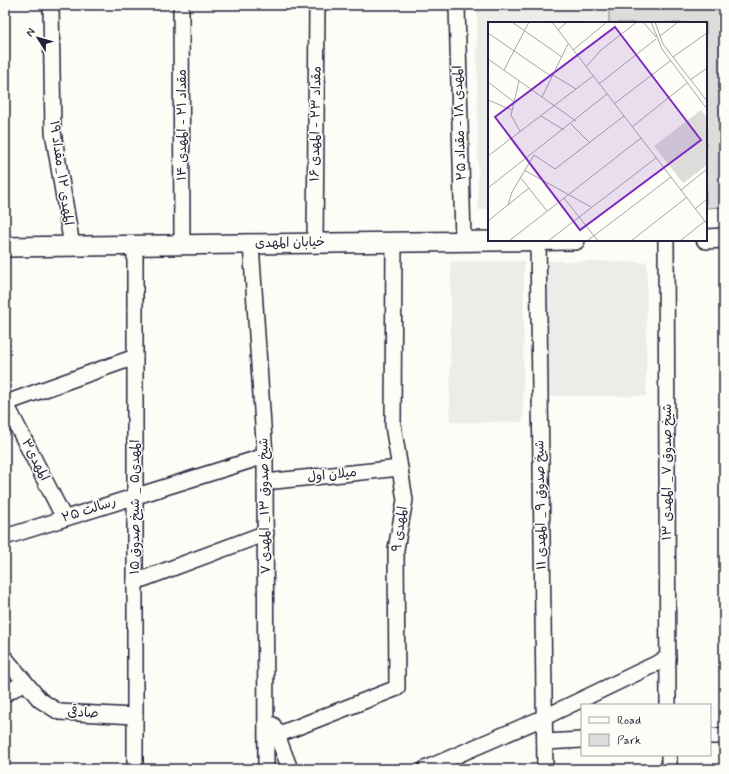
<svg xmlns="http://www.w3.org/2000/svg" width="729" height="774" font-family="Mynerve,'Playpen Sans Arabic',sans-serif">
<style>
.built{fill:#ecece9}
.green{fill:#dddcdb;stroke:#807f8b}
.lines{fill:none;stroke-linecap:round;stroke-linejoin:round}
.minor-casing{stroke:#22223b;stroke-width:18}
.tertiary-casing{stroke:#22223b;stroke-width:22}
.minor{stroke:#fdfcf7;stroke-width:15}
.tertiary{stroke:#fdfcf7;stroke-width:19}
.labels{text-anchor:middle;dominant-baseline:central;stroke-width:3;stroke-linejoin:round;paint-order:stroke}
.street-label{font-size:13px;fill:#22223b;stroke:#fdfcf7}
.inset-road{fill:none;stroke:#a5a5ac;stroke-width:1}
.view{fill:#7b2cbf;fill-opacity:0.15;stroke:#7b2cbf;stroke-width:2}
.inset-edge{fill:none;stroke:#22223b;stroke-width:2}
</style>
<rect width="100%" height="100%" fill="#fdfcf7"/>
<filter id="ink" filterUnits="userSpaceOnUse"><feTurbulence type="fractalNoise" baseFrequency=".025" numOctaves="2"/><feDisplacementMap in="SourceGraphic" scale="8" xChannelSelector="R" yChannelSelector="G"/><feConvolveMatrix kernelMatrix="1 2 1 2 8 2 1 2 1" color-interpolation-filters="sRGB"/></filter>
<g filter="url(#ink)">
<g class="built">
<path d="M477,5h132v18h-120v186l-11,1z"/>
<path d="M451,261h73l-1,161h-73z"/>
<path d="M544,261l103,1 -1,134h-103z"/>
</g>
<path class="green" d="M609,5h115v202l-18,1v-185h-97z"/>
<g class="lines">
<g class="minor-casing">
<g id="minor">
<path d="M51,5l2,127 19,114"/>
<path d="M181,5l1,239"/>
<path d="M457,5l6,236"/>
<path d="M538,240l7,529"/>
<path d="M666,240l2,465"/>
<path d="M315,243l2,-238"/>
<path d="M251,244l14,212 1,313"/>
<path d="M135,245v524"/>
<path d="M5,402l59,116"/>
<path d="M6,403l129,-46"/>
<path d="M265,482l135,-14"/>
<path d="M5,537l260,-81"/>
<path d="M135,582l131,-49"/>
<path d="M5,658l35,42 19,12 76,4"/>
<path d="M5,694l20,-12"/>
<path d="M273,725l17,44"/>
<path d="M277,735l120,-47 -1,-139 9,-49 -12,-75 1,-183"/>
<path d="M710,736h14"/>
<path d="M545,742l37,-2"/>
<path d="M669,755v14"/>
<path d="M425,769l120,-52 123,-59"/>
</g>
</g>
<g class="tertiary-casing">
<g id="tertiary">
<path d="M706,239l18,-1"/>
<path d="M5,247l570,-7"/>
</g>
</g>
<use href="#minor" class="minor"/>
<use href="#tertiary" class="tertiary"/>
</g>
</g>
<g class="labels">
<g class="street-label">
<text transform="translate(460 123) rotate(-92)">المهدی ۱۸ - مقداد ۲۵</text>
<text transform="translate(316 124) rotate(-89)">مقداد ۲۳ - المهدی ۱۶</text>
<text transform="translate(182 125) rotate(-90)">مقداد ۲۱ - المهدی ۱۴</text>
<text transform="translate(61 173) rotate(82)">المهدی ۱۲_مقداد ۱۹</text>
<text transform="translate(290 243) rotate(-1)">خیابان المهدی</text>
<text transform="translate(35 460) rotate(63)">المهدی۳</text>
<text transform="translate(667 472) rotate(-90)">شیخ صدوق ۷_ المهدی ۱۳</text>
<text transform="translate(332 475) rotate(-6)">میلان اول</text>
<text transform="translate(541 505) rotate(-91)">شیخ صدوق ۹_ المهدی ۱۱</text>
<text transform="translate(265 506) rotate(-91)">شیخ صدوق ۱۳_ المهدی ۷</text>
<text transform="translate(135 507) rotate(-90)">المهدی۵ _ شیخ صدوق ۱۵</text>
<text transform="translate(89 510) rotate(-18)">رسالت ۲۵</text>
<text transform="translate(400 529) rotate(-82)">المهدی ۹</text>
<text transform="translate(83 713) rotate(3)">صادقی</text>
</g>
</g>
<g transform="translate(488 22)">
<rect width="219" height="219" fill="#fdfcf7"/>
<path d="M213,88l6,8v47l-24,18 -29,-37z" fill="#dddcdb"/>
<path class="inset-road" d="M24,0l50,35M64,0l155,202M155,0l13,15M163,0l11,27 45,60M167,0l8,22 44,57M70,8l9,-8M0,11l64,44M172,14l18,-14M85,28l34,-28M185,35l34,-24M0,37l88,62M98,45l15,-17 36,-28M16,48l25,-48M65,53l23,14M202,58l17,-12M31,59l-8,34 9,16M0,60l26,20M111,62l57,-45M54,75l26,-53M0,78l24,10M126,82l56,-43M53,94l23,14M83,102l19,19M144,105l55,-44M46,133l21,14 69,-53M0,134l105,-80M36,148l67,37M32,155l27,34M0,166l119,-94M193,168l26,-21M76,176l34,43M20,183l4,-13 22,-37M207,187l12,-10M0,199l41,-33M21,219l132,-103M60,219l108,-83M99,219l84,-64M143,219l56,-44M192,219l25,-20"/>
<path class="view" d="M127,5l86,113 -121,90 -85,-113z"/>
<rect width="219" height="219" class="inset-edge"/>
</g>
<rect width="729" height="774" fill="none" stroke="#fdfcf7" stroke-width="20"/>
<rect x="10" y="10" width="709" height="754" fill="none" stroke="#22223b" stroke-width="1.5" filter="url(#ink)"/>
<rect x="581" y="704" width="130" height="52" fill="#fdfcf7" stroke="#a5a5ac"/>
<rect x="589" y="717" width="20" height="6" fill="#fdfcf7" stroke="#a5a5ac"/>
<text x="617" y="724" font-size="12" fill="#22223b">Road</text>
<rect x="589" y="734" width="20" height="12" fill="#dddcdb" stroke="#a5a5ac"/>
<text x="617" y="744" font-size="12" fill="#22223b">Park</text>
<g transform="translate(38 38) rotate(307)" stroke="#fdfcf7" stroke-width="3" paint-order="stroke">
<path d="M0-3L7 15L0 10L-7 15Z" fill="#22223b"/>
<text y="-6" font-size="11" font-weight="bold" text-anchor="middle" fill="#22223b">N</text>
</g>
</svg>
